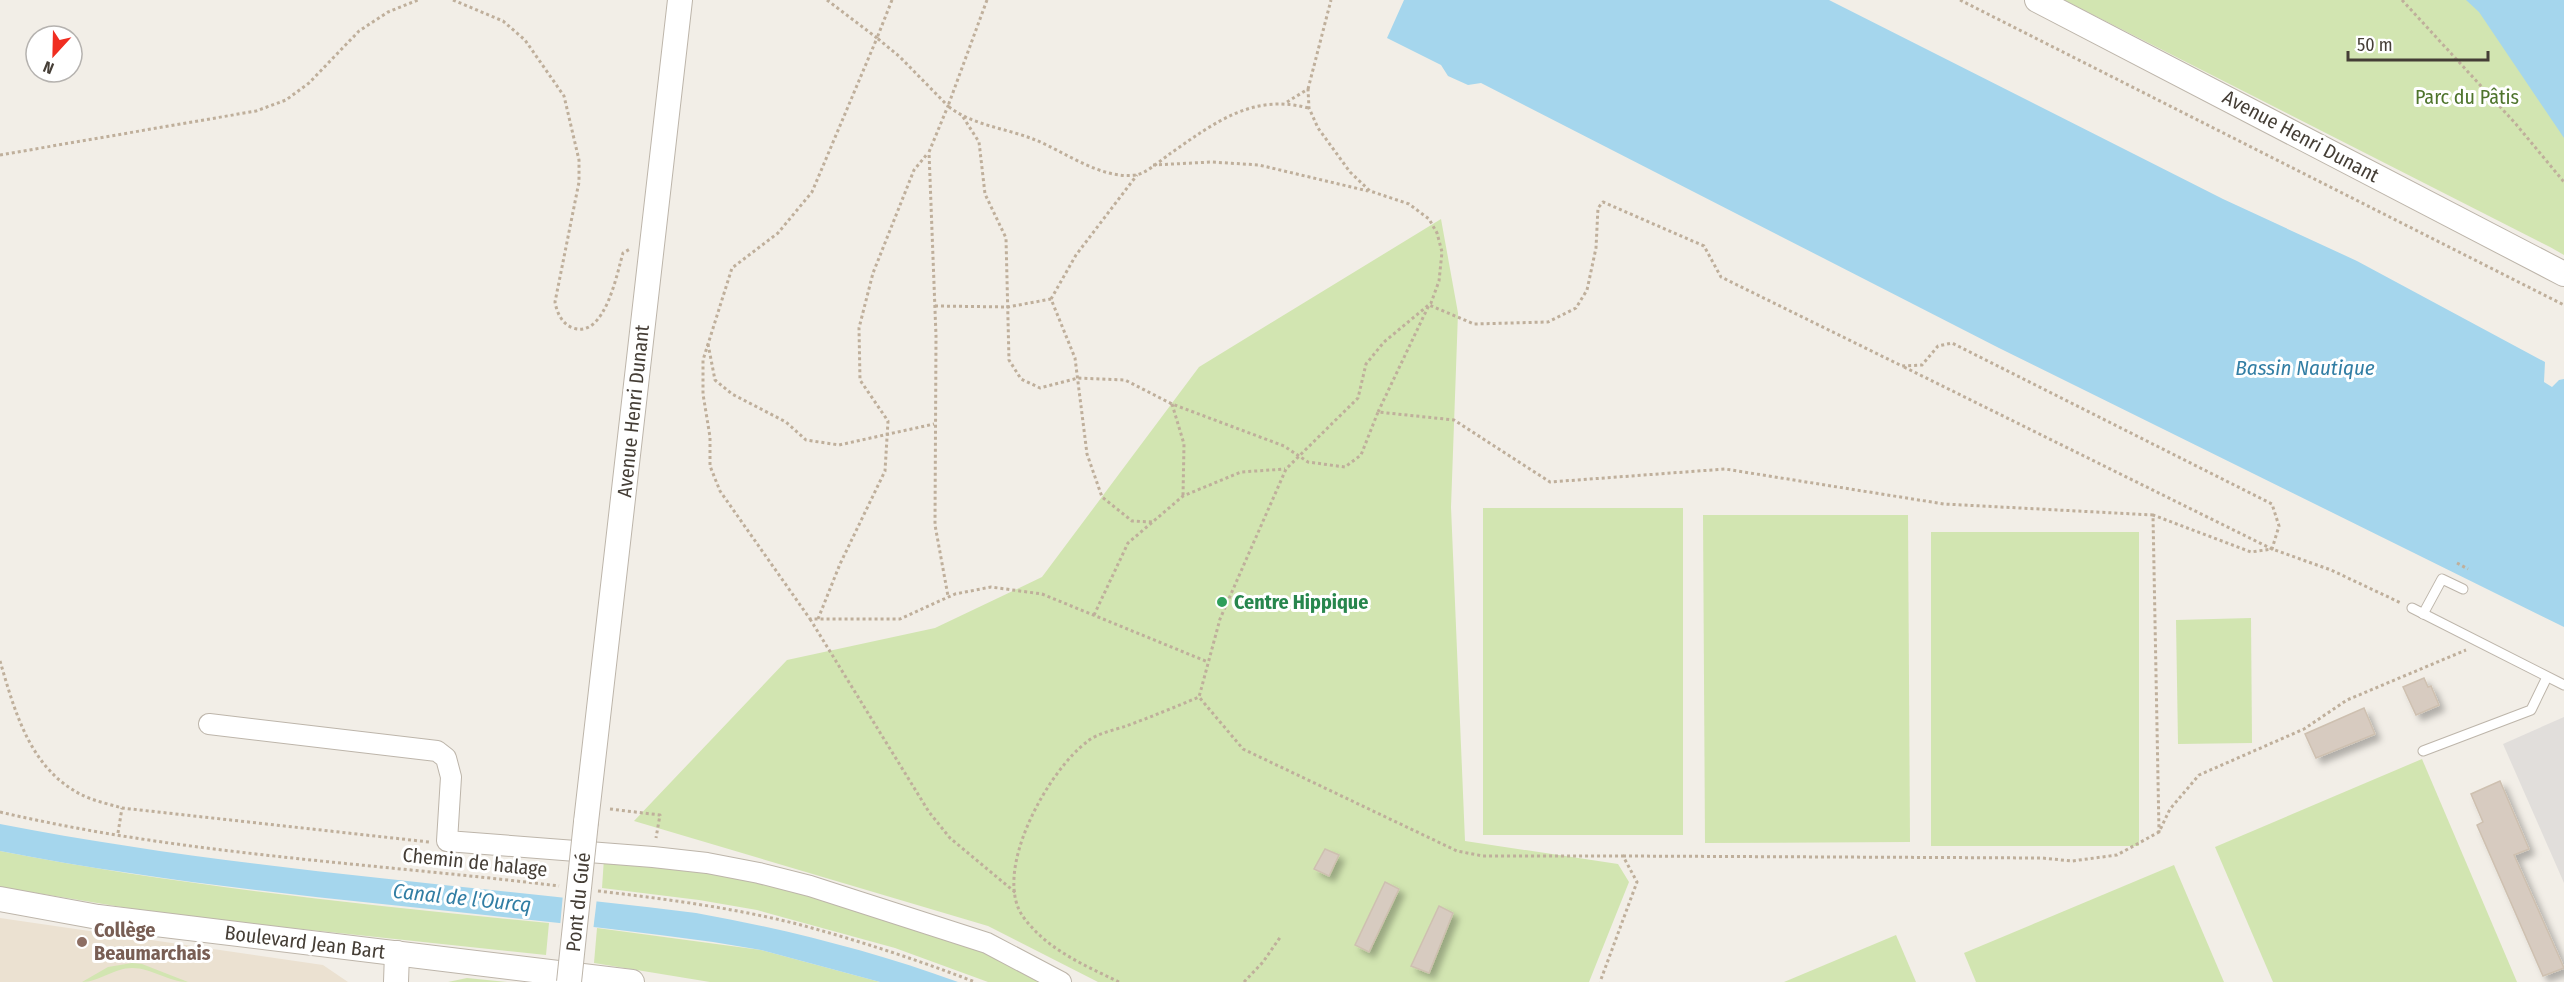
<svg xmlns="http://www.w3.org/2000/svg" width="2564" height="982" font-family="'Fira Sans Condensed',sans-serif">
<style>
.education{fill:#ebe1d1}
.green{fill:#d2e5b1}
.parking{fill:#e1dedb}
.water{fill:#a5d6ed}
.pier{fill:#f2eee7}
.building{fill:#d7cbc0;stroke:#cec0b0;stroke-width:1.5;filter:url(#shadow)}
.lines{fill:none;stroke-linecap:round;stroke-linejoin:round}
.service-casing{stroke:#bdb5aa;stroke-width:11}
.minor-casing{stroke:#bdb5aa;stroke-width:22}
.tertiary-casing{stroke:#bdb5aa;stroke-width:26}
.path{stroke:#bfaf9b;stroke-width:3;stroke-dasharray:3 3;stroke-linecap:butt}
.service{stroke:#fff;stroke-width:9}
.minor{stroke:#fff;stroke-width:20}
.tertiary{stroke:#fff;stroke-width:24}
.tertiary-bridge-casing{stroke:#bdb5aa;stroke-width:26;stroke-linecap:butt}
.tertiary-bridge{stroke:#fff;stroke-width:24}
.leisure-dot{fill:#2e9e5b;stroke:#fff;stroke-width:2}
.education-dot{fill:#8d6e63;stroke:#fff;stroke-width:2}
.labels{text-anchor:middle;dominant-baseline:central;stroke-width:6;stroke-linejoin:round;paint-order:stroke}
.park-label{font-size:20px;fill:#4e742c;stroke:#fff}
.street-label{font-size:20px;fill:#453e36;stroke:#fff}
.leisure-label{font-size:20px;font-weight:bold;fill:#27864d;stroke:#fff;text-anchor:start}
.education-label{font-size:20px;font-weight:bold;fill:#785e54;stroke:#fff;text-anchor:start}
.water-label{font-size:21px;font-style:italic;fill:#327ea4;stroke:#fff}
</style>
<defs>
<filter id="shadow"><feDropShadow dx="5.5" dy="5.5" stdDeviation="3" flood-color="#0004"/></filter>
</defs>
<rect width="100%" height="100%" fill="#f2eee7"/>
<path class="education" d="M0,918l323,47 25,17h-348z"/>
<g class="green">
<path d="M2064,0h500v255l-14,-8z"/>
<path d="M1441,219l17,94 -7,194 14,334 153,23 11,18 -40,100h-491l-110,-56 -354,-105 153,-161 148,-32 107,-51 157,-210z"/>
<rect x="1483" y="508" width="200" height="327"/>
<path d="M1703,515h205l2,327 -205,1z"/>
<rect x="1931" y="532" width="208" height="314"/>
<path d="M2251,618l1,125 -74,1 -2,-124z"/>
<path d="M2422,759l95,223h-244l-58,-135z"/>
<path d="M0,851c181,35 365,54 549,72l-3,32 -376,-40 -170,-28z"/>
<path d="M604,858c37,4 77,5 114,12 112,21 225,59 326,112h-56l-93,-34 -138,-38 -58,-10 -97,-12z"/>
<path d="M2174,865l50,117h-248l-12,-29z"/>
<path d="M597,928l164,22 119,32h-170l-116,-19z"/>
<path d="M1896,935l20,47h-132z"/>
<path d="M132,963l10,1 46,18c-20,0 -36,-14 -56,-14 -18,0 -33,14 -50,14l26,-15z"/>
<path d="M467,978l40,4h-59z"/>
</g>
<path class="parking" d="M2564,717v166l-61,-139z"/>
<g class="water">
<path d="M1404,0h425l394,199 134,62 188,101 -1,20 8,5 7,-7 5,-1v248l-565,-279 -518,-265 -13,2 -20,-9 -7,-11 -54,-27z"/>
<path d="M2466,0h98v138l-85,-126z"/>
<path d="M0,824c230,45 464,60 696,89 89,16 176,38 262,69h-78l-119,-32 -48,-8c-237,-33 -477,-45 -713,-91z"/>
</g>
<path class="pier" d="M563,894l34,4 -4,33 -33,-4z"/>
<g class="building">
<path d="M2424,678l4,9 3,-1 8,19 -23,10 -13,-28z"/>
<path d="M2364,708l11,26 -59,24 -11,-24z"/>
<path d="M2500,781l29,68 -15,6 50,113 -21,8 -66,-151 6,-3 -12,-28z"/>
<path d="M1325,849l14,6 -10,21 -15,-7z"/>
<path d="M1385,882l14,7 -30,63 -14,-7z"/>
<path d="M1439,906l14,7 -24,60 -18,-7z"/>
</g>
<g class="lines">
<g class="service-casing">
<g id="service">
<path d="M2412,608l152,77"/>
<path d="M2423,614l19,-35 21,10"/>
<path d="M2423,751l108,-41 16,-33"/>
</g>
</g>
<g class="minor-casing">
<path id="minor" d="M209,724l228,27 9,7 5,19 -4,64 206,16 54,6 52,10 51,13 177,57 74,39"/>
</g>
<g class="tertiary-casing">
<g id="tertiary">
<path d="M2037,0l527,274"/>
<path d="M586,822l94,-822"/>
<path d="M0,899l98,18 534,65"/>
<path d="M396,982l1,-29"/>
</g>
</g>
<g class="path">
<path d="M453,0l50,21 22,19 39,56 15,64v22l-24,120c2,11 7,22 18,26 32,11 44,-55 50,-75l7,-4"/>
<path d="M827,0l50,38 -65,154 -34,41 -46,35 -29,92v34l7,43v29l10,25 90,128h90l55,-25 36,-7 51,7 166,68"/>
<path d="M892,0l-15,38 23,19 48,49 -19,46 7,184 -1,189 13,71"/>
<path d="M987,0l-39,106c23,19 57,22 85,33 31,12 68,41 103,36 11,-2 25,-15 35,-22 43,-30 82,-60 137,-45"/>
<path d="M1960,0l604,305"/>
<path d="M2402,0l113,123 49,59"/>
<path d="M1308,89l23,-89"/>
<path d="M1287,102l21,-13 1,19 9,20 32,44 20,19 39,13 20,15 8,14 5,19 -3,29 -8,22 -47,39 -18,22 -8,34 -72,71 -66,150 -21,78 44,52 214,102 26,5h140l14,26 -37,100"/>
<path d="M963,117l16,25 6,52 21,44 3,122 12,19 19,9 38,-10 47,2 47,24 112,42 24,16 37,5 16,-12 17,-43 76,8 96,62 175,-13 219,35 209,11 6,317"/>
<path d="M0,155l256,-44 30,-11 23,-17 50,-52 29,-19 30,-12"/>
<path d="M1153,165l59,-3 47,3 109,26"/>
<path d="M1051,299l25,-44 61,-80"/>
<path d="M935,306l73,1 43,-8 24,59 12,96 15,43 30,24 21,1"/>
<path d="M708,344l7,36 17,14 54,28 20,18 33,5 95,-21"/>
<path d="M1904,367l368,182 59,21 70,33"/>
<path d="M1172,404l12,40 -1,52"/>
<path d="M1378,412l51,-107 45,19 74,-2 28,-14 11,-18 9,-42 2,-40 5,-6 101,44 17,31 181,89 20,-1 16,-19 14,-3 320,161 7,22 -7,23 -21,3 -98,-37"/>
<path d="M2457,563l11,6"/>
<path d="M1094,615l34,-72 55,-47 58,-24 44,-3"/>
<path d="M810,619l119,193 21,26 66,55"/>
<path d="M818,619l22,-55 45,-93 3,-50 -28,-41 -1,-52 14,-55 41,-103 14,-17"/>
<path d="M0,661c15,51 30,108 82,134 12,6 27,9 40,13l307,34"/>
<path d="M610,809l50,6 -4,23"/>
<path d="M0,812c183,43 373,51 559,74"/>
<path d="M118,833l4,-25"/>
<path d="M1623,856l419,2 30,3 45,-6 42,-23 11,-23 29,-34 105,-46 43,-29 119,-50"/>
<path d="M598,891c68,8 137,17 203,34 59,16 117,35 174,57"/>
<path d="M1119,982c-35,-17 -71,-32 -95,-64 -34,-45 25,-149 64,-177 10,-8 27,-11 38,-15 25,-9 49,-19 73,-29"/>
<path d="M1244,982l19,-20 18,-26"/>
</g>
<use href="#service" class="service"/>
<use href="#minor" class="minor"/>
<use href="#tertiary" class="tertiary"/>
<g class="tertiary-bridge-casing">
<path id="tertiary-bridge" d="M569,982l17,-160"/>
</g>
<use href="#tertiary-bridge" class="tertiary-bridge"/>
</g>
<circle class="leisure-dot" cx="1222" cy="602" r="6"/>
<circle class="education-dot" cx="82" cy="942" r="6"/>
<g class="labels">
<g class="park-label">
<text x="2467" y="97">Parc du Pâtis</text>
</g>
<g class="street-label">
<text transform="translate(2301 136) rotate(28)">Avenue Henri Dunant</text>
<text transform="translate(633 411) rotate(-84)">Avenue Henri Dunant</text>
<text transform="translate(475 862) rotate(6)">Chemin de halage</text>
<text transform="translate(578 902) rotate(-84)">Pont du Gué</text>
<text transform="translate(305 942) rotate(7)">Boulevard Jean Bart</text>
</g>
<g class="leisure-label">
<text x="1234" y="602">Centre Hippique</text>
</g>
<g class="education-label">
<text x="94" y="930">Collège<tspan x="94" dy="23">Beaumarchais</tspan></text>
</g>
<g class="water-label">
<text x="2305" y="368">Bassin Nautique</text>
<text transform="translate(462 898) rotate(6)">Canal de l'Ourcq</text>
</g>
</g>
<g transform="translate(54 54) rotate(202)"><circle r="28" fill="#ffffff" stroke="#b5b2af" stroke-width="1.5"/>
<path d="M0-4.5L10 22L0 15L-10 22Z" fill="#f02d20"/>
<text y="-9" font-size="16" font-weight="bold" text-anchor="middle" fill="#453e36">N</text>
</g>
<path d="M2348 51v9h140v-9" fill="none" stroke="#453e36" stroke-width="3"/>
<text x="2357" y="51" font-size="18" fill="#453e36" stroke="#ffffff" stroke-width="4.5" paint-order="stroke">50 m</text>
</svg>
